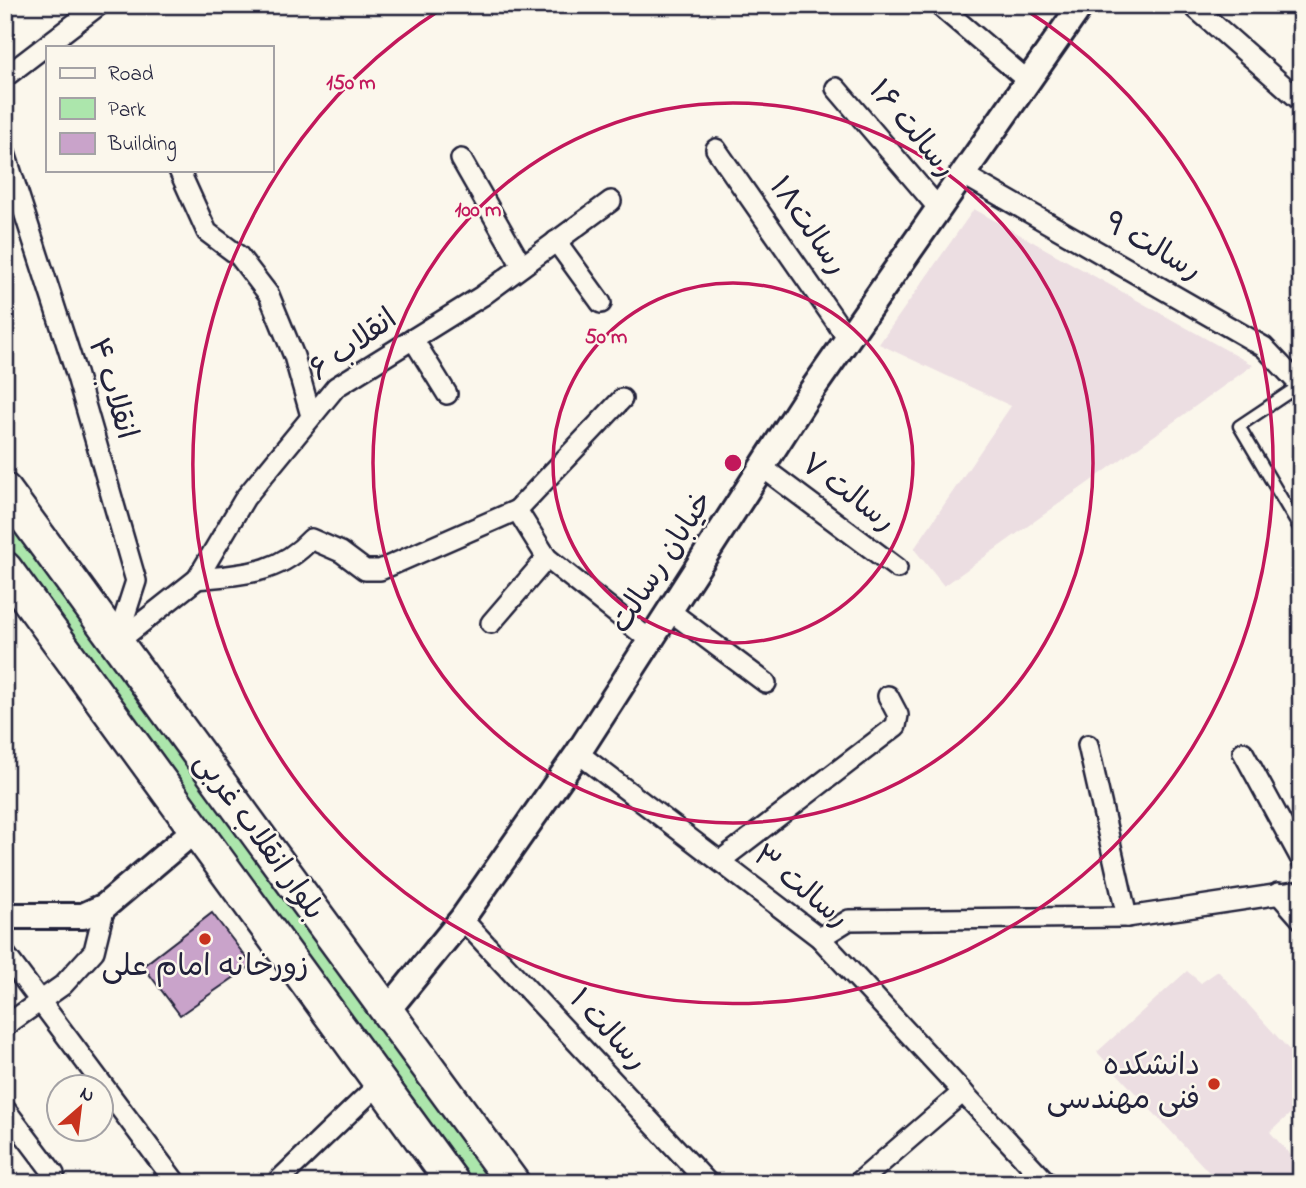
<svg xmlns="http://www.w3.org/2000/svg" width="1306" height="1188" font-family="'Indie Flower','Playpen Sans Arabic',sans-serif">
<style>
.built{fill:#ecdee2}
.green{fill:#ace6ac;stroke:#678474;stroke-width:2}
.building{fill:#c9a3ca;stroke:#22223b;stroke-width:2}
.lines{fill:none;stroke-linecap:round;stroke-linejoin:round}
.service-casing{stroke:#22223b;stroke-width:15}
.minor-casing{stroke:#22223b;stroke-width:24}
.tertiary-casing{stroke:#22223b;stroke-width:30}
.primary-casing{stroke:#22223b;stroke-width:37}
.service{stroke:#fbf7ec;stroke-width:10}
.minor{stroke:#fbf7ec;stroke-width:19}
.tertiary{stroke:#fbf7ec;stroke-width:24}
.primary{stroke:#fbf7ec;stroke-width:32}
.ring{fill:none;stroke:#c2185b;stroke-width:3.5}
.poi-dot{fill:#c8321e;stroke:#fbf7ec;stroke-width:2.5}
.labels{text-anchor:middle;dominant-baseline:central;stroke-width:5;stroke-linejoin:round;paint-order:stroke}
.street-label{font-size:30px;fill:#22223b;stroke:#fbf7ec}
.poi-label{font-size:30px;fill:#22223b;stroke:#fbf7ec}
.centre{fill:#c2185b;stroke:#fbf7ec;stroke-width:3.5}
.ring-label{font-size:21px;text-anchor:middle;font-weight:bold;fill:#c2185b;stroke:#fbf7ec;stroke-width:5;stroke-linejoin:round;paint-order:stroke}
</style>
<rect width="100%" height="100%" fill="#fbf7ec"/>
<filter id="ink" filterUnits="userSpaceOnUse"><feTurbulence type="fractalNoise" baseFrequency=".0143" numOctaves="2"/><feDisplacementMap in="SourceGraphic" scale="14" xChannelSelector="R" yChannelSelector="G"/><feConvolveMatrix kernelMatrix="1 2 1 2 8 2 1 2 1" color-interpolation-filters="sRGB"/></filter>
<g filter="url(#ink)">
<g class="built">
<path d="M974,209l279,156 -309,221 -30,-37 97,-143 -132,-62z"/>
<path d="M1187,971l14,12 17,-12 83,92v41l-31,28 31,35v16h-82l-122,-131z"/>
</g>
<path class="green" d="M5,519l488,664h-18l-470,-639z"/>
<path class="building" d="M212,913l40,52 -72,50 -37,-49z"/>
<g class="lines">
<g class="service-casing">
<path id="service" d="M1300,385l-61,41 62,105"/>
</g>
<g class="minor-casing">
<g id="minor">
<path d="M1192,5l109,96"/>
<path d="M941,7l87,74"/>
<path d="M5,77l94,-72"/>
<path d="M836,88l104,122"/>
<path d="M716,149l132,190"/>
<path d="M5,153l71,220 60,208 -20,62"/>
<path d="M461,159l61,107"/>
<path d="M179,170l28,62 32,24 30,39 25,61 17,60"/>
<path d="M964,175l300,172 36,38"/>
<path d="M556,241l45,62"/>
<path d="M413,339l34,55"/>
<path d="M762,467l135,101"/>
<path d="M517,510l105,-111"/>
<path d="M197,579c45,-5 81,-4 114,-40l30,13 24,18h15l137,-60 30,48"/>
<path d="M670,611l96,72"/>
<path d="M491,623l56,-65 104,83"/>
<path d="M116,643l81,-64 48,-81 91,-111 146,-91 129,-95"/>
<path d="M1088,745l39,172"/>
<path d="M1243,752l58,107"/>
<path d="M578,753l242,185 227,245"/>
<path d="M720,861l176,-135 2,-11 -10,-19"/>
<path d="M1278,893l23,26"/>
<path d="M462,919l246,264"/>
<path d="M820,938l29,-18 278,-3 174,-26"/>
<path d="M5,954l171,229"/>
<path d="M5,1026l58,-41 31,-34 11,-45"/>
<path d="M5,1109l49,65"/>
<path d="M276,1183l104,-100"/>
<path d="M858,1183l105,-91"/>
</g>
</g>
<g class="tertiary-casing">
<g id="tertiary">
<path d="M5,916h78l22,-10 91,-77"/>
<path d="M387,1011l75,-92 116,-166 227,-353 276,-395"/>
</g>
</g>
<g class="primary-casing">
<g id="primary">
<path d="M5,490l508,693"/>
<path d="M5,568l448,615"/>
</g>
</g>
<use href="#service" class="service"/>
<use href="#minor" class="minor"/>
<use href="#tertiary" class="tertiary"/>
<use href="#primary" class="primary"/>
</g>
</g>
<g class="ring">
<circle cx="733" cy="463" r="180"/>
<circle cx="733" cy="463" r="360"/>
<path d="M1023 8A540 540 0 1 1 443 8"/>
</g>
<g class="poi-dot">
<circle cx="205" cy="939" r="7"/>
<circle cx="1214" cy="1084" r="7"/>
</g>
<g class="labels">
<g class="street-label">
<text transform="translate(911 130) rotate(50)">رسالت ۱۶</text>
<text transform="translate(807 227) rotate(55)">رسالت۱۸</text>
<text transform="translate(1152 248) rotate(30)">رسالت ۹</text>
<text transform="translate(354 346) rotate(-36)">انقلاب ۶</text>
<text transform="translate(111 389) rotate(73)">انقلاب ۴</text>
<text transform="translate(847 494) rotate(37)">رسالت ۷</text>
<text transform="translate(663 563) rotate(-57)">خیابان رسالت</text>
<text transform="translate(258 837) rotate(54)">بلوار انقلاب غربی</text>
<text transform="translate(800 888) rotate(39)">رسالت ۳</text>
<text transform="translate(607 1031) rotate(47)">رسالت ۱</text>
</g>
<g class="poi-label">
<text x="205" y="968">زورخانه امام علی</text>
<text x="1200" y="1067" text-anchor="end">دانشکده<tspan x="1200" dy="34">فنی مهندسی</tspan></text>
</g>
</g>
<circle cx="733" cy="463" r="10" class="centre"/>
<g class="ring-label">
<text x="351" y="89">150 m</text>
<text x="478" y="216">100 m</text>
<text x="606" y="343">50 m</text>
</g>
<rect width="1306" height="1188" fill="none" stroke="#fbf7ec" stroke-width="28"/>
<rect x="14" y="14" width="1278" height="1160" fill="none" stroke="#22223b" stroke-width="2.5" filter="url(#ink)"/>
<rect x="46" y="46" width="228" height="126" fill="#fbf7ec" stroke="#a4a2a5" stroke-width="2"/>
<rect x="60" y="68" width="35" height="10" fill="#fbf7ec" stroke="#a4a2a5" stroke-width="2"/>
<text x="108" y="80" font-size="21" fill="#22223b">Road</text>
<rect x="60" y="98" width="35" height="21" fill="#ace6ac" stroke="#a4a2a5" stroke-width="2"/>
<text x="108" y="116" font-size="21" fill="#22223b">Park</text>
<rect x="60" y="133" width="35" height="21" fill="#c9a3ca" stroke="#a4a2a5" stroke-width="2"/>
<text x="108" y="150" font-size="21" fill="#22223b">Building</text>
<g transform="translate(80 1108) rotate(28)"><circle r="33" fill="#fbf7ec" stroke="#a4a2a5" stroke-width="2"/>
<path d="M0-5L12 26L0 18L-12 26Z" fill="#c8321e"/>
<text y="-10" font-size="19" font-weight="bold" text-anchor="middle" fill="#22223b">N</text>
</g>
</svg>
